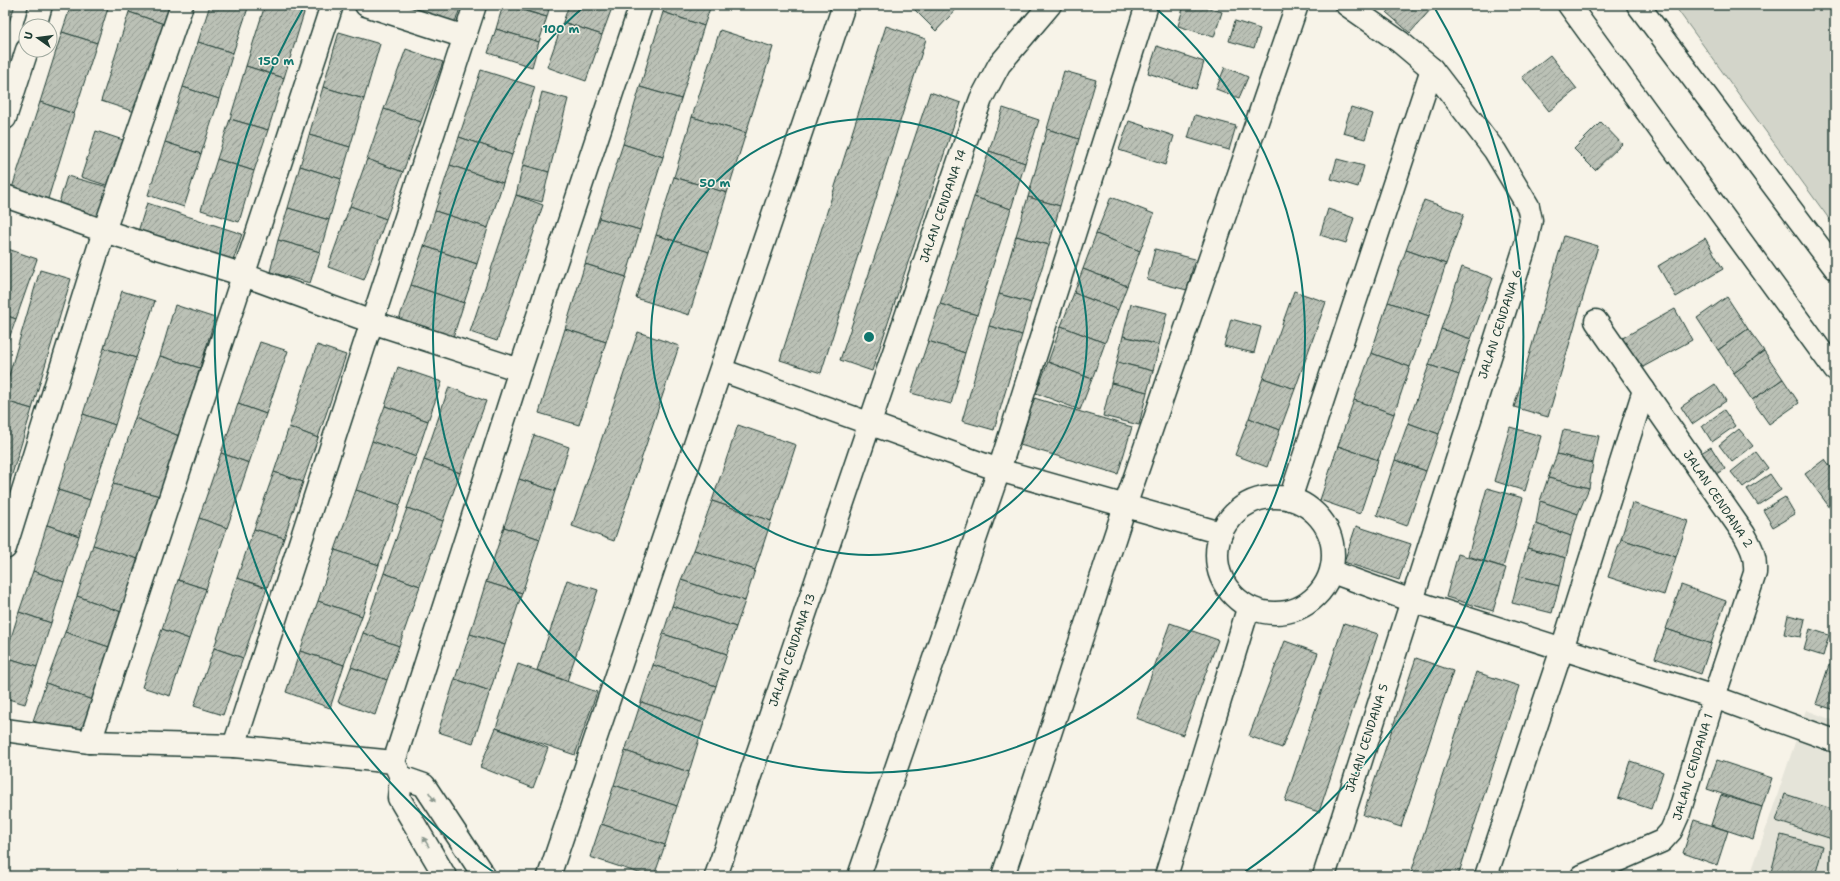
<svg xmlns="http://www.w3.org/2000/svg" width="1840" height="881" font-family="'Shantell Sans',sans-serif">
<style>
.built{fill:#e5e4d9}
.grass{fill:#d3d5ca;stroke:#79897f}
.building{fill:url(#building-hatch);stroke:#1f3d34}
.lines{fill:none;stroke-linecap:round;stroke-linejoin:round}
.street-casing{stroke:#1f3d34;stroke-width:25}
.street{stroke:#f7f3e8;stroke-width:22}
.oneway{fill:#8b988e}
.ring{fill:none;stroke:#0f766e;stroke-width:2}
.labels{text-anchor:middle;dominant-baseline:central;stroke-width:3;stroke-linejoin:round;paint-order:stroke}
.street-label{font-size:12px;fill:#1f3d34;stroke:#f7f3e8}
.centre{fill:#0f766e;stroke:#f7f3e8;stroke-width:2}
.ring-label{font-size:12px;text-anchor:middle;font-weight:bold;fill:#0f766e;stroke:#f7f3e8;stroke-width:3;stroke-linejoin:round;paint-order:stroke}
</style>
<defs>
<pattern id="building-hatch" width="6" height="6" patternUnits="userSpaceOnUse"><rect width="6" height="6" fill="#bbc1b6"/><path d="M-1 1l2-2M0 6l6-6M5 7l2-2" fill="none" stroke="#979e95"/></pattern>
</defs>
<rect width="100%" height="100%" fill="#f7f3e8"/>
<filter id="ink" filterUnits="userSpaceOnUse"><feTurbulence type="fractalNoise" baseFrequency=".025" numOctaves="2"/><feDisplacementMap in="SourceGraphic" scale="8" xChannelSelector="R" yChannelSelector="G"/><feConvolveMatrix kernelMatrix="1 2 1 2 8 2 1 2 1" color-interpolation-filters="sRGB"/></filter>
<g filter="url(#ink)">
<path class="built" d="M1806,710l29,11v155h-85z"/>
<path class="grass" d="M1674,5h161v222z"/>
<g class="building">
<path d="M5,5h10l-10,29z"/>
<path d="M71,5h38l-12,38 -35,-11z"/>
<path d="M132,5h38l-6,19 -35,-12z"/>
<path d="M210,5h39l-16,48 -35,-11z"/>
<path d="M265,5h13l26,8 -20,65 -38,-12z"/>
<path d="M415,5h46l-7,21 -42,-14z"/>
<path d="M503,5l44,12 -8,25 -43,-13z"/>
<path d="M507,5h43l-3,12z"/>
<path d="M569,5h44l-11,30 -39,-13z"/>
<path d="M666,5h45l-7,21 -41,-14z"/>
<path d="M910,5h50l-24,26z"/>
<path d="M1184,5h15l23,7 -8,25 -36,-11z"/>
<path d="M1394,5h32l5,4 -21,24 -23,-20z"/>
<path d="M129,12l35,12 -29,88 -34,-11z"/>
<path d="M663,12l41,14 -23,73 -41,-12z"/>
<path d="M1235,21l25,8 -6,19 -25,-7z"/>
<path d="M563,22l39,13 -16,46 -39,-14z"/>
<path d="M886,26l40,13 -105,334 -41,-13z"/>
<path d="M496,29l43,13 -7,25 -44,-14z"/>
<path d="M720,30l53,17 -27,86 -54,-16z"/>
<path d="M62,32l35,11 -23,71 -34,-12z"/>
<path d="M339,32l41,12 -16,55 -41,-12z"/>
<path d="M198,42l35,11 -14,46 -36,-12z"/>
<path d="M1157,46l47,16 -8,27 -48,-16z"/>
<path d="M406,49l37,13 -22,60 -37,-13z"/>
<path d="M1550,55l27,34 -28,22 -27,-34z"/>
<path d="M246,66l38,12 -16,52 -38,-11z"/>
<path d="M1225,67l23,10 -9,21 -23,-9z"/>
<path d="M481,70l54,17 -23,68 -53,-18z"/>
<path d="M1064,71l32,9 -17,59 -32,-10z"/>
<path d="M183,87l36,12 -18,55 -36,-12z"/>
<path d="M323,87l41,12 -14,48 -41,-12z"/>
<path d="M640,87l41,12 -18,58 -40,-13z"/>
<path d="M542,92l26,7 -19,73 -26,-7z"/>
<path d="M930,92l31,11 -89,268 -32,-11z"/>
<path d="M40,102l34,12 -27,88 -36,-11z"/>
<path d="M1351,107l22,7 -8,25 -22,-6z"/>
<path d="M1003,108l36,12 -14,43 -36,-12z"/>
<path d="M384,109l37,13 -18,50 -36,-13z"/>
<path d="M1195,115l41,11 -7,24 -41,-12z"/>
<path d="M692,117l54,16 -19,60 -53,-16z"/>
<path d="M230,119l38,11 -14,41 -37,-12z"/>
<path d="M1129,121l45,15 -9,29 -46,-15z"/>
<path d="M1601,122l21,22 -27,26 -21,-21z"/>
<path d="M1047,129l32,10 -19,67 -32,-9z"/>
<path d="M96,131l30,10 -14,46 -31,-10z"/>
<path d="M309,135l41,12 -9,32 -41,-13z"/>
<path d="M459,137l53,18 -9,28 -53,-18z"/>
<path d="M165,142l36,12 -17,53 -36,-12z"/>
<path d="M623,144l40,13 -23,73 -41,-12z"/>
<path d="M989,151l36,12 -14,46 -37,-12z"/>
<path d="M217,159l37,12 -15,51 -38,-12z"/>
<path d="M367,159l36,13 -17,47 -36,-13z"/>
<path d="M1337,159l27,7 -6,21 -27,-8z"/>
<path d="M450,165l53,18 -15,45 -53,-17z"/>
<path d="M523,165l26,7 -7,30 -26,-7z"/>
<path d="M300,166l41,13 -12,41 -41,-12z"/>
<path d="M67,176l45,12 -11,38 -45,-13z"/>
<path d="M674,177l53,16 -18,59 -53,-17z"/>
<path d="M516,195l27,10 -46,136 -27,-9z"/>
<path d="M974,197l37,12 -34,106 -37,-11z"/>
<path d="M1028,197l32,9 -11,39 -33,-9z"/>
<path d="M1111,197l43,17 -14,37 -44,-17z"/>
<path d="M1424,200l40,14 -18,50 -40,-14z"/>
<path d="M147,203l95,31 -11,33 -94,-32z"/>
<path d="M350,206l36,13 -22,61 -36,-13z"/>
<path d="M288,208l41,12 -9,32 -42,-12z"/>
<path d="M1328,209l26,9 -8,25 -26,-8z"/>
<path d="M435,211l53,17 -11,36 -53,-18z"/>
<path d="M599,218l41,12 -14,47 -41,-13z"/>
<path d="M1096,234l44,17 -13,35 -44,-17z"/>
<path d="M656,235l53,17 -20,63 -53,-17z"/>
<path d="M1016,236l33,9 -18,58 -32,-9z"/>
<path d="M1564,236l34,10 -50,171 -34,-10z"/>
<path d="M1705,238l18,31 -47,28 -18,-31z"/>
<path d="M278,240l42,12 -10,31 -40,-11z"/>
<path d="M424,246l53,18 -13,39 -53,-18z"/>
<path d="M5,248l32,11 -21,60 -11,-4z"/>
<path d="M1155,249l40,10 -8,31 -40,-10z"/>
<path d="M1406,250l40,14 -17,52 -41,-14z"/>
<path d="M585,264l41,13 -20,65 -41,-13z"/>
<path d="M1462,267l31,11 -22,61 -30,-10z"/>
<path d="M1083,269l44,17 -9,24 -44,-17z"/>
<path d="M40,270l31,9 -39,130 -27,-8v-12z"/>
<path d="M411,285l53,18 -11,34 -54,-18z"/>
<path d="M122,291l33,10 -19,57 -32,-10z"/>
<path d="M1294,291l32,11 -31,87 -32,-11z"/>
<path d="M1074,293l44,17 -13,33 -44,-17z"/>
<path d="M999,294l32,9 -9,32 -33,-9z"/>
<path d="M1727,297l21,32 -30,21 -21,-32z"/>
<path d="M1388,302l41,14 -19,51 -39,-14z"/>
<path d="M940,304l37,11 -12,38 -37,-12z"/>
<path d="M1131,304l36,9 -8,32 -36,-9z"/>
<path d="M175,305l40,13 -15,50 -40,-12z"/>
<path d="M1675,309l17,31 -58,32 -17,-31z"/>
<path d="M5,315l11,4 -11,31z"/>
<path d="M1231,319l30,8 -7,26 -30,-7z"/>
<path d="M989,326l33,9 -28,95 -32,-9z"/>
<path d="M1061,326l44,17 -13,36 -44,-17z"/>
<path d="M565,329l41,13 -27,83 -40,-12z"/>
<path d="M1441,329l30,10 -12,36 -30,-10z"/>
<path d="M1748,329l16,22 -30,22 -16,-23z"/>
<path d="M638,332l41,14 -65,195 -42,-15z"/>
<path d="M1123,336l36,9 -6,26 -36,-9z"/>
<path d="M928,341l37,12 -14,51 -40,-11z"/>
<path d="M260,342l28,9 -22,63 -28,-10z"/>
<path d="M317,345l29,10 -28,83 -29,-11z"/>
<path d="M104,348l32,10 -21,67 -32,-11z"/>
<path d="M1764,351l19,28 -31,21 -18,-27z"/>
<path d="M1371,353l39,14 -16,47 -40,-14z"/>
<path d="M160,356l40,12 -21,68 -44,-18z"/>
<path d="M1048,362l44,17 -12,31 -44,-17z"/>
<path d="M1117,362l36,9 -6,21 -36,-9z"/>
<path d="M1429,365l30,10 -20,59 -31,-11z"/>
<path d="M398,367l44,15 -14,39 -43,-15z"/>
<path d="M1263,378l32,11 -15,41 -31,-12z"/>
<path d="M1783,379l16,24 -30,21 -17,-24z"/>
<path d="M1111,383l36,9 -8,33 -36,-9z"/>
<path d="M1715,384l11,17 -34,23 -11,-17z"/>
<path d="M449,387l37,14 -26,72 -36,-13z"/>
<path d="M1034,398l98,29 -14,47 -98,-29z"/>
<path d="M1354,400l40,14 -16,46 -40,-14z"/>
<path d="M5,401l27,8 -26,85 -1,-1z"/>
<path d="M238,404l28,10 -17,49 -28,-10z"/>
<path d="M385,406l43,15 -12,36 -44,-16z"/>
<path d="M1724,410l11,16 -23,16 -10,-16z"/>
<path d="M83,414l32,11 -25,75 -32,-10z"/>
<path d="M135,418l44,18 -19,60 -47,-12z"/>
<path d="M1249,418l31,12 -13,37 -32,-12z"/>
<path d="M1408,423l31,11 -13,37 -31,-11z"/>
<path d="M738,425l58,20 -25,76 -59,-20z"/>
<path d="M289,427l29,11 -15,44 -29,-10z"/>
<path d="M1510,427l31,9 -16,55 -31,-10z"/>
<path d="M1739,429l14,17 -21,16 -13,-17z"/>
<path d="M1563,430l36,6 -6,27 -36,-9z"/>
<path d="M534,435l35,12 -14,44 -36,-12z"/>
<path d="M372,441l44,16 -16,48 -44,-15z"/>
<path d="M1338,446l40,14 -18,54 -40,-14z"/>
<path d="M1711,447l14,22 -12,8 -14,-23z"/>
<path d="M1756,452l12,16 -25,19 -12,-15z"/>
<path d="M221,453l28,10 -22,65 -28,-10z"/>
<path d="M1557,454l36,9 -4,25 -41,-10z"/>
<path d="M1825,459l10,14v38l-2,1 -28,-38z"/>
<path d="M424,460l36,13 -17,48 -36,-13z"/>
<path d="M1395,460l31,11 -19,55 -30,-11z"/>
<path d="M274,472l29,10 -19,56 -30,-9z"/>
<path d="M1770,474l11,16 -23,15 -11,-16z"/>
<path d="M1548,478l41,10 -11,26 -38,-13z"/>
<path d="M519,479l36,12 -15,48 -36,-12z"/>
<path d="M113,484l47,12 -22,63 -45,-14z"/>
<path d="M1487,488l36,10 -20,69 -35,-11z"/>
<path d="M58,490l32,10 -11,36 -32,-11z"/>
<path d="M356,490l44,15 -21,60 -44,-15z"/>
<path d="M1785,497l10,17 -22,13 -10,-17z"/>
<path d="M712,501l59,20 -16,49 -61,-20z"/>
<path d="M1540,501l38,13 -7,22 -35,-12z"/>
<path d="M1632,503l56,18 -12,36 -55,-18z"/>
<path d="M407,508l36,13 -23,65 -36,-13z"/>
<path d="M199,518l28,10 -21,61 -28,-9z"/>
<path d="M1536,524l35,12 -5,22 -39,-10z"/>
<path d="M47,525l32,11 -15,46 -31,-11z"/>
<path d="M1356,526l55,18 -12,36 -55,-18z"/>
<path d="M504,527l36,12 -18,54 -36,-11z"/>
<path d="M254,529l30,9 -17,50 -30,-10z"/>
<path d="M1621,539l55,18 -12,38 -56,-18z"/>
<path d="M93,545l45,14 -14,54 -47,-17z"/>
<path d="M1527,548l39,10 -7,28 -40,-10z"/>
<path d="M335,550l44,15 -17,51 -44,-15z"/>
<path d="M694,550l61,20 -10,31 -64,-21z"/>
<path d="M1458,554l48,14 -13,43 -47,-14z"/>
<path d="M33,571l31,11 -13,41 -32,-11z"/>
<path d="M384,573l36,13 -21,60 -36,-13z"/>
<path d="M1519,576l40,10 -7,27 -40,-10z"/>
<path d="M237,578l30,10 -24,70 -29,-10z"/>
<path d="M178,580l28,9 -17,50 -27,-10z"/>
<path d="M567,580l31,10 -31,91 -30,-11z"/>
<path d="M681,580l64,21 -9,26 -64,-21z"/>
<path d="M486,582l36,11 -17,52 -35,-11z"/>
<path d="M1681,585l45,16 -15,43 -45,-15z"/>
<path d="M77,596l47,17 -12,35 -47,-16z"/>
<path d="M318,601l44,15 -18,49 -44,-14z"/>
<path d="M672,606l64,21 -9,27 -64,-20z"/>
<path d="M19,612l32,11 -14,44 -32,-10z"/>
<path d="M1788,615l17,4 -4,18 -17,-3z"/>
<path d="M1170,623l48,17 -35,95 -47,-17z"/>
<path d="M1344,623l34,11 -59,178 -34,-11z"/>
<path d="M162,629l27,10 -19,57 -28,-9z"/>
<path d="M1666,629l45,15 -10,30 -46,-16z"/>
<path d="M1810,629l19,6 -6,21 -19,-6z"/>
<path d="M65,632l47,16 -20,52 -46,-17z"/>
<path d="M363,633l36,13 -12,34 -36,-13z"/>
<path d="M470,634l35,11 -15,46 -35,-12z"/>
<path d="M663,634l64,20 -11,32 -63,-21z"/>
<path d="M1285,641l33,12 -36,95 -33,-12z"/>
<path d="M214,648l29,10 -20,57 -29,-9z"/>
<path d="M300,651l44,14 -14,43 -44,-16z"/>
<path d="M5,657l32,10 -12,37 -20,-6z"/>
<path d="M1416,658l37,13 -52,156 -38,-12z"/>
<path d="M518,664l79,28 -22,63 -79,-27z"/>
<path d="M653,665l63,21 -12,37 -63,-21z"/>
<path d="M1829,665l6,2v43l-19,-6z"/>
<path d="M351,667l36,13 -12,35 -37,-13z"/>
<path d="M1476,672l43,14 -61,190h-48z"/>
<path d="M455,679l35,12 -17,52 -35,-11z"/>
<path d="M46,683l46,17 -12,38 -47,-17z"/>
<path d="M641,702l63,21 -15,49 -64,-21z"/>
<path d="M496,728l52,20 -15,40 -53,-21z"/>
<path d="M625,751l64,21 -12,34 -63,-21z"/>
<path d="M1717,760l55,18 -10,29 -55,-18z"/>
<path d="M1630,761l33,11 -12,37 -33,-11z"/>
<path d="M614,785l63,21 -12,39 -64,-21z"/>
<path d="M1785,794l50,16v19l-3,10 -56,-18z"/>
<path d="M1721,795l41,12 -9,32 -42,-14z"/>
<path d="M1694,820l34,11 -11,34 -34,-12z"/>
<path d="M601,824l64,21 -11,31h-6l-58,-19z"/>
<path d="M1781,835l42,11 -8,30h-45z"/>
</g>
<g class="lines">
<g class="street-casing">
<g id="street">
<path d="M366,5l99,32"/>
<path d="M1569,5l266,365"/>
<path d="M1638,5l197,263"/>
<path d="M35,26l6,-21"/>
<path d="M5,118l22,-68"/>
<path d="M5,196l99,35 140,44 128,47 148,48"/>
<path d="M721,370l278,100 222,63"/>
<circle cx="1275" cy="555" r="58"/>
<path d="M1290,499l142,-430"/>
<path d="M5,548l99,-317 78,-226"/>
<path d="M1332,572l80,29 302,96 121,44"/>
<path d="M5,730l85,12 144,4 160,16"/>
<path d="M90,742l242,-737"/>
<path d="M234,746l241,-741"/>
<path d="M401,777l23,8 60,91"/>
<path d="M445,876l-46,-78 2,-21 -7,-15 126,-392 121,-365"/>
<path d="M549,876l295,-871"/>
<path d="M716,876l250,-736 15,-41 18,-34 51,-60"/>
<path d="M859,876l140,-406 148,-465"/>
<path d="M1003,876l122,-370 172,-501"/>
<path d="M1166,876l82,-267"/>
<path d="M1324,876l202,-632 5,-24 -3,-14 -33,-55 -63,-82 -32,-27 -53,-37"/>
<path d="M1486,876l76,-227 82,-259"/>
<path d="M1582,876l80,-35 9,-10 8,-18 35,-116 41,-124c1,-16 -3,-25 -11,-39l-148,-213"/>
</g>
</g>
<use href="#street" class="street"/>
</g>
<defs><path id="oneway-solid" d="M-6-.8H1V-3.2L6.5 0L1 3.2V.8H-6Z"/></defs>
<g class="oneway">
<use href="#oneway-solid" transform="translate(432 797) rotate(56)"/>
<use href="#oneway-solid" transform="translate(426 842) rotate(-121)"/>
</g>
</g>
<g class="ring">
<circle cx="869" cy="337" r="218"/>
<path d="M1152 5A436 436 0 1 1 586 5"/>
<path d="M499 876A654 654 0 0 1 305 5M1433 5A654 654 0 0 1 1239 876"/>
</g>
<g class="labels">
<g class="street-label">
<text transform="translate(943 206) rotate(-71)">JALAN CENDANA 14</text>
<text transform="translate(1500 324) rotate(-72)">JALAN CENDANA 6</text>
<text transform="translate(1718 499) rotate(56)">JALAN CENDANA 2</text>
<text transform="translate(792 650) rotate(-71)">JALAN CENDANA 13</text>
<text transform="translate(1367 738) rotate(-72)">JALAN CENDANA 5</text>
<text transform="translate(1693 767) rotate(-73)">JALAN CENDANA 1</text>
</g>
</g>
<circle cx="869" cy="337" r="6" class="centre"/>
<g class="ring-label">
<text x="561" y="33">100 m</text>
<text x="276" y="65">150 m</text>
<text x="715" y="187">50 m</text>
</g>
<rect width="1840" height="881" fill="none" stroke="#f7f3e8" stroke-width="20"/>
<rect x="10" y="10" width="1820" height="861" fill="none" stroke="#1f3d34" stroke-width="1.5" filter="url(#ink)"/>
<g transform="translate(38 38) rotate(284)"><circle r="19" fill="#f7f3e8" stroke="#a1aaa0"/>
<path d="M0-3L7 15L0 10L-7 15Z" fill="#1f3d34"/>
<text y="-6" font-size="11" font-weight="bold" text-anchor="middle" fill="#1f3d34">U</text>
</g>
</svg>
